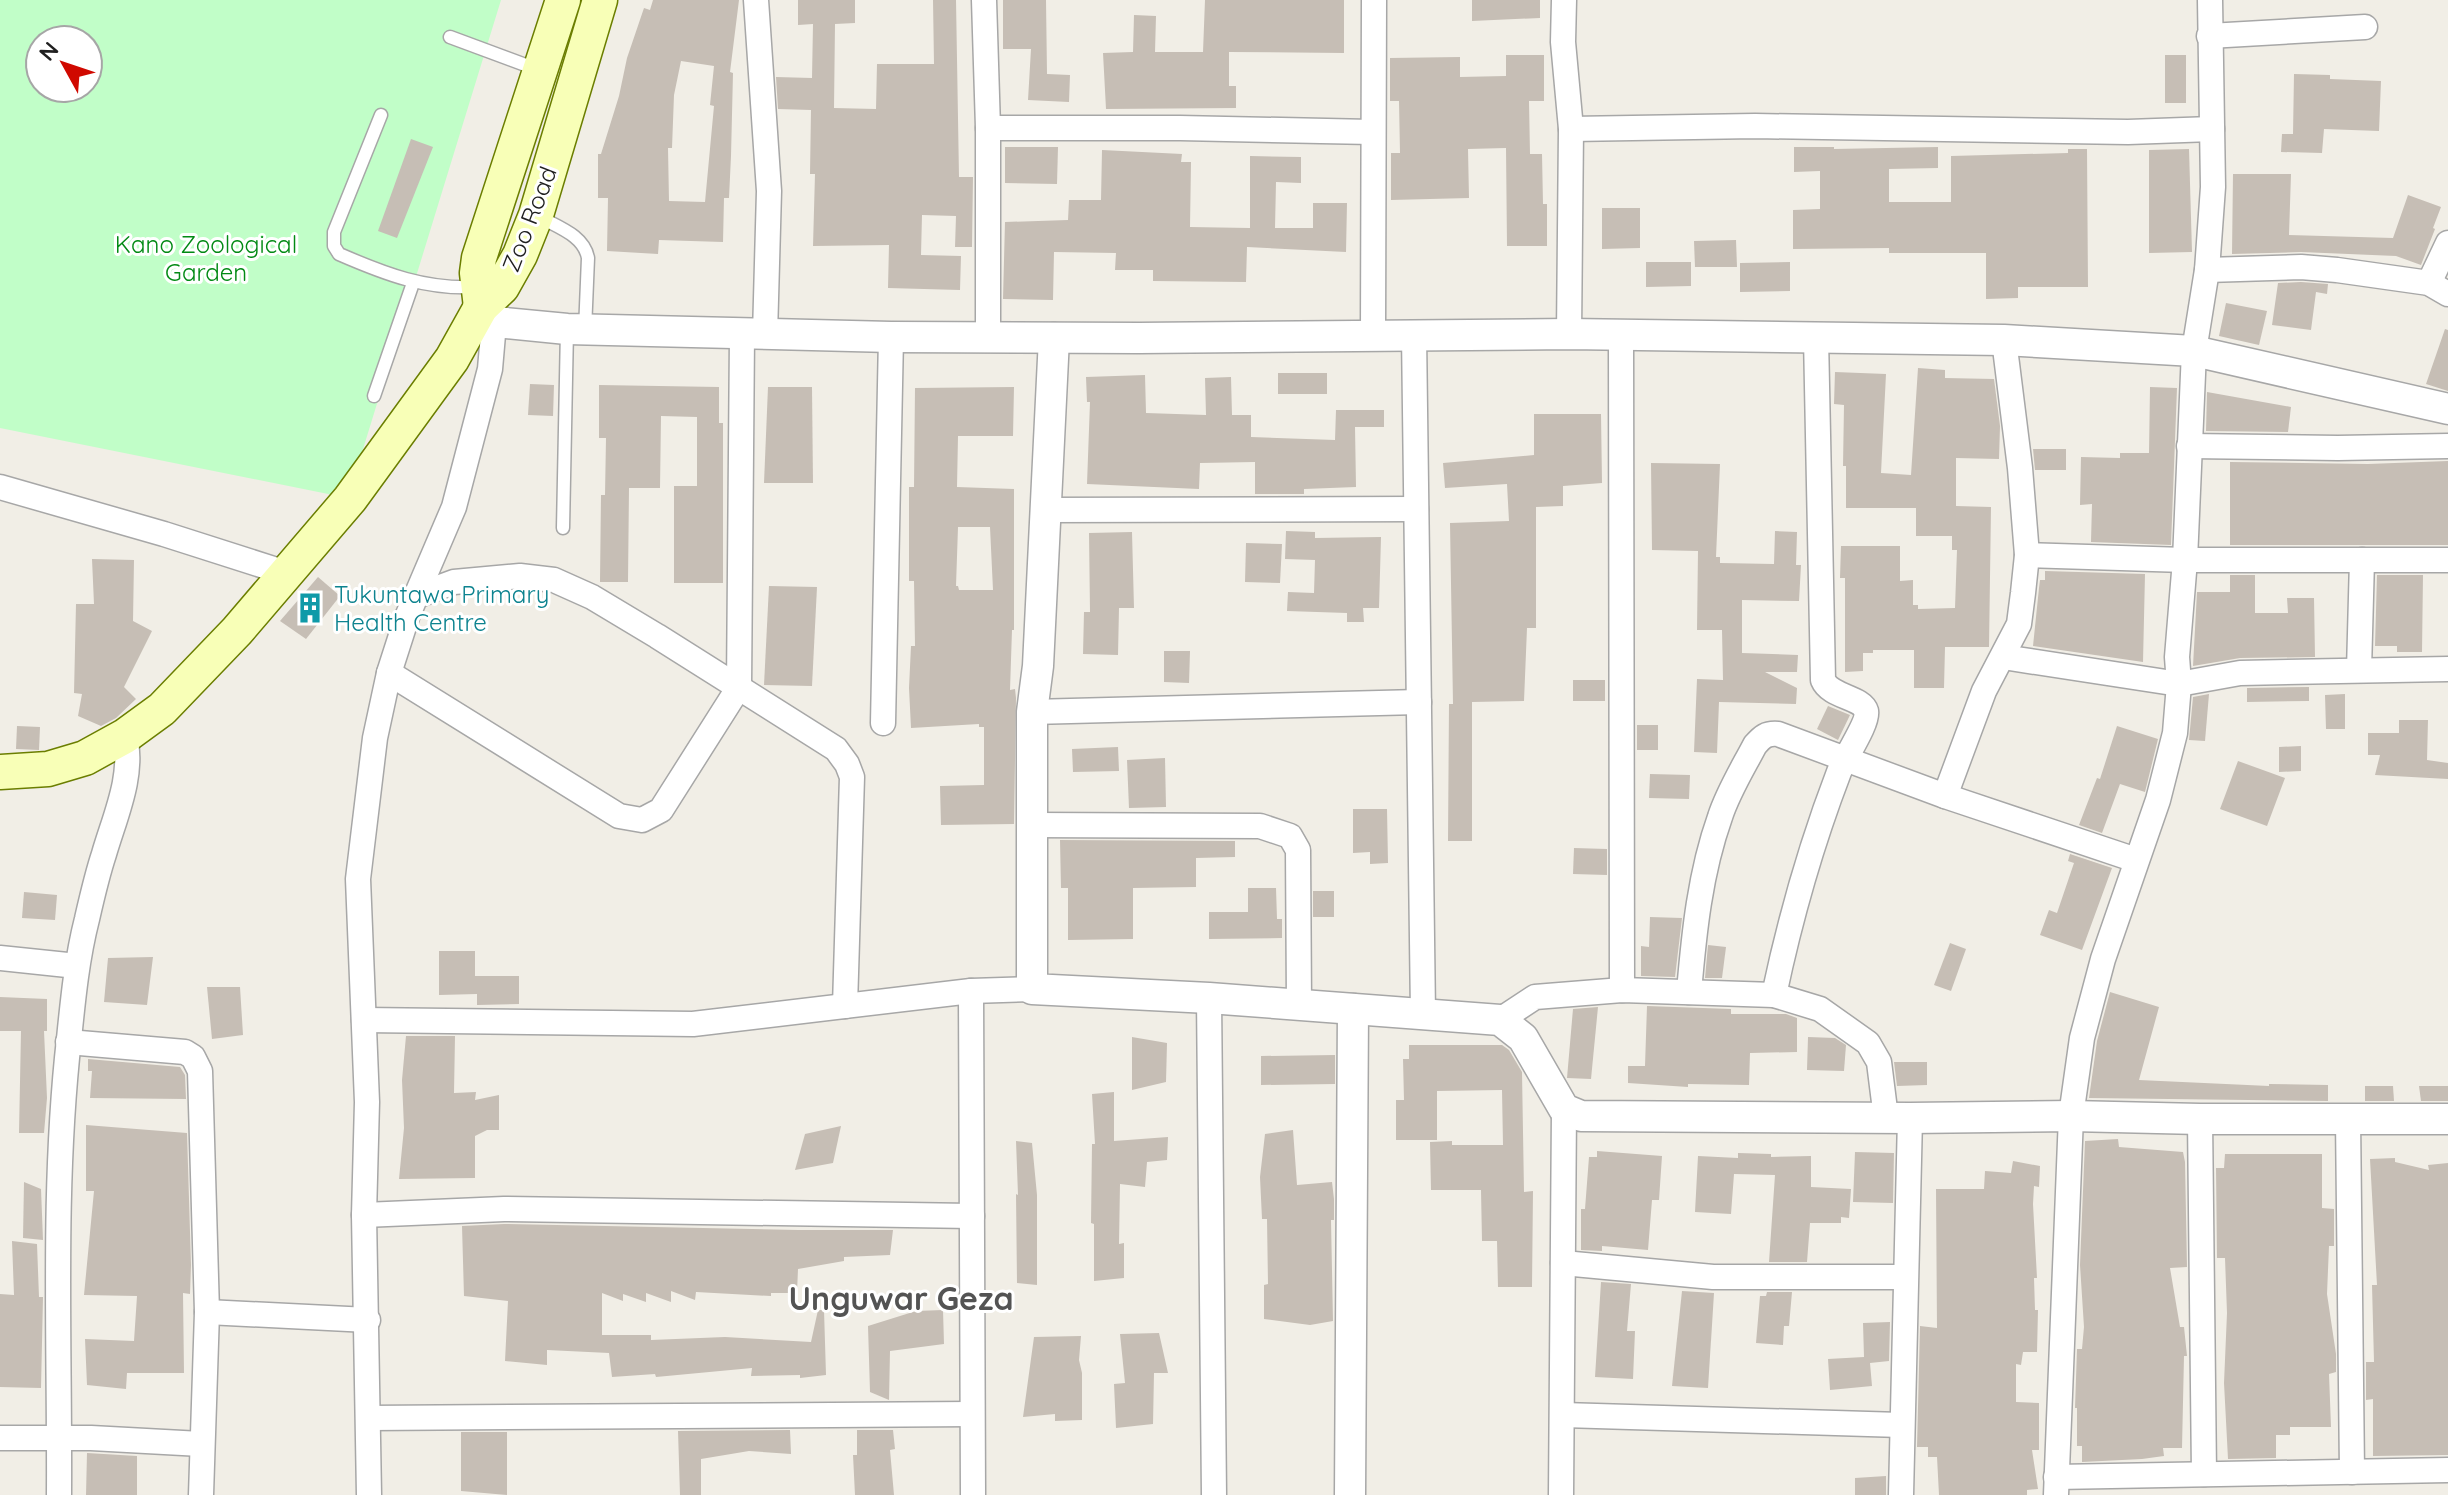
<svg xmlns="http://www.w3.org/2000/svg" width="2448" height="1495" font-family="Quicksand,sans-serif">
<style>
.park{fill:#c1fec8;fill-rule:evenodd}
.building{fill:#c6beb5;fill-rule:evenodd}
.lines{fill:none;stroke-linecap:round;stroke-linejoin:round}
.service-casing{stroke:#a7a7a7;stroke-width:15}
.minor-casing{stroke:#a7a7a7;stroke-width:27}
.tertiary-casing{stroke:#a7a7a7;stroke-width:33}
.secondary-casing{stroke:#6b7e00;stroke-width:37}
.service{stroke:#fff;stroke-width:12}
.minor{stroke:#fff;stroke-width:24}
.tertiary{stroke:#fff;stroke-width:30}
.secondary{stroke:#f8ffb7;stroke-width:34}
.labels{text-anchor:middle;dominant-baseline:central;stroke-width:6;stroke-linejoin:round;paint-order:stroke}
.street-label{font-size:24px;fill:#202020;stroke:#fff}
.park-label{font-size:24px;fill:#028a14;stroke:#fff}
.culture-label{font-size:24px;fill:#0d838f;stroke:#fff;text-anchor:start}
.district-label{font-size:32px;font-weight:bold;fill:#535353;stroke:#fff}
</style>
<rect width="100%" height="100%" fill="#f1eee6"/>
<path class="park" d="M0,0h501l-153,498 -348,-70zM40,40h48v48h-48z"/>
<g class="building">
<path d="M653,0h86l-9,72 3,1 -2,83 -2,42h-5l-1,44 -64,-2 -1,14 -51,-3 1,-53h-10v-44h3l18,-58 8,-38 17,-50 6,2zM681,61l33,5 -4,39 4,1 -9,96 -36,-1 -1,-53h4l2,-53z"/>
<path d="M798,0h57v23l-20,1 -1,84 42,1 1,-45h57l-1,-64h23l3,177h14l-1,70h-17l1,-31 -34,-1 -1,40 40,1 -1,34 -72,-2 1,-43 -76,1 2,-72h-5l1,-64 -33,-1 -2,-32 36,1 1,-54 -15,1z"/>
<path d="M1003,0h43l1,74 23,1 -1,27 -41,-2 3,-51h-28z"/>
<path d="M1205,0h139v53l-115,-1v34h7v22l-130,1 -3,-56 30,-1 1,-37 22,1 -1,36h48z"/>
<path d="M1472,0h68v18l-68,3z"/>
<path d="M1506,55h38v46h-15l1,53h12l1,50h4v42h-40l-1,-98 -38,1 1,49 -78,2v-47h9l-1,-52h-9v-43l70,-1v20l46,-1z"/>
<rect x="2165" y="55" width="21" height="48"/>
<path d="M2294,74l36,1v4l51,2 -2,50 -55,-2 -2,24 -41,-1 1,-18h11z"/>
<path d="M411,139l22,8 -36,91 -19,-7z"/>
<path d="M1005,147h53l-1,37 -52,-1z"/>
<path d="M1794,147h40v2l104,-2v21l-49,1v33h62v-46l117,-3v-4h19l1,138h-70v11l-32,1v-46h-97v-5l-96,1v-39l27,-1v-38l-26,1z"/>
<path d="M2189,149l3,103 -43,1v-103z"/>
<path d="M1102,150l80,4 -1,8h10l-1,65 60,1v-72l51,1v26l-25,-1 -1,46h38v-25h34l-1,49 -99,-5 -1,35 -93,-1v-11h-38l1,-17 -62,-1 -1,48 -50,-1 2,-77 63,-2 1,-20h32z"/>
<path d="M2233,174h58l-2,61 104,3 15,-43 33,12 -8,21 2,1 -14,36 -25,-9 -95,-4 -69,2z"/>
<path d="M1602,208h38v40l-38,1z"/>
<path d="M1736,240l1,27h-42l-1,-26z"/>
<path d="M1646,262h45v24l-45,1z"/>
<path d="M1790,262v29l-50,1v-29z"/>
<path d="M2301,282l27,2 -1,10 -11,-2 -5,38 -39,-5 6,-42z"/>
<path d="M2226,303l41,8 -8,34 -40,-9z"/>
<path d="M2445,329l3,1v61l-22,-7z"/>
<path d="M1918,368l27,2v8l49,1 6,47 -1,33 -43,-1v48l35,1 -2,140h-44l-1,41h-30v-38h-41v3h-10v18l-18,1v-94h-5l1,-32h59v35l13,-1v25h5v4l37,-1 2,-58h-5v-14h-36v-28h-70v-42h-3l1,-61 -10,-1 1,-32 51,2 -5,99 30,2z"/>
<rect x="1278" y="373" width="49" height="21"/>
<path d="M1145,375l1,38 60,2 -1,-37 26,-1 1,38h19v22l84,3 1,-30h48v17h-29l1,60 -52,2v5h-49v-32l-55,1 -1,26 -112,-5 3,-82h-3l-1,-25z"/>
<path d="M530,384l24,1 -1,31 -25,-1z"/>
<path d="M599,385l120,2v36h4v160h-49v-97h23v-69l-36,-1 -1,72h-31l-1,94h-28l1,-87h4l1,-57h-7z"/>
<path d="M768,387h44l1,96h-49z"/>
<path d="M1014,387l-1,49h-55l-1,51 57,2v141h-2l-2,60 5,-1 1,9 -2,126 -73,1 -1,-39 44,-1v-58h-5v-3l-68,4 -2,-40 2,-42h4l-1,-65h-5v-94h5l1,-99zM958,527h32l3,63h-34l-1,-4h-2z"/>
<path d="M2150,387l27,1 -6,157 -80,-3 1,-38 -12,1 1,-48 39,1v-5h29z"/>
<path d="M2207,392l84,15 -3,25 -82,-1z"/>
<path d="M1534,414h67l1,69 -39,3v20l-27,1v121h-9l-3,73 -52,1v139h-24l1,-137h4l-3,-181 59,-2 -2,-37 -62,4 -2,-25 91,-8z"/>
<path d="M2033,449h33v21h-31z"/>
<path d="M2448,461v84h-218v-83l138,2z"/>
<path d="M1651,463l69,1 -4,93h4v6l54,1 1,-33 22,1 -1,33h5l-2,36 -57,-1v53l56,2 -1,17h-32l32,16 -1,16 -77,-2 -2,51 -23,-1 3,-73 26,1 -1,-50h-25l1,-79 -46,-1z"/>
<path d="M1286,531l29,1v6l66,-1 -2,71h-16l1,14h-17v-9l-60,-2 1,-19 26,1 1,-33 -30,-1z"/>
<path d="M1132,532l2,76h-15l-1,47 -35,-1 1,-42h6l-1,-79z"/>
<path d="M1246,543l36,1 -2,39 -35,-1z"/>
<path d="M92,559l42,1 -1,61 19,10 -28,56 12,12 -20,19 -15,8 -23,-10 4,-22 -8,-1 2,-89h18z"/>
<path d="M2045,571l100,3 -2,88 -110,-16 6,-58 1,-8h5z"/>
<path d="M2230,575h25v38h33l-1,-15h27l1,59 -75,1 -47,8 4,-74h33z"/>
<path d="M2377,575h46l-1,77h-25v-6h-22z"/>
<path d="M318,577l22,19 -34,43 -26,-18z"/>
<path d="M769,586l48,1 -5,99 -48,-1z"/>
<path d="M1164,651h26l-1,32 -25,-1z"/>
<rect x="1573" y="680" width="32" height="21"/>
<path d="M2309,687v14l-62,1v-14z"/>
<path d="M2209,694l-4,47 -16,-1 4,-43z"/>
<path d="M2345,694v35h-19l-1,-34z"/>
<path d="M1828,706l22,9 -12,25 -21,-11z"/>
<path d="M2399,720h29l-1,40 21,3v16l-73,-4 5,-20h-12v-22h31z"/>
<rect x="1637" y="725" width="21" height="25"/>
<path d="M17,726l23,1 -1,23 -23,-1z"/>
<path d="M2117,726l41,13 -13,53 -25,-8 -18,49 -23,-8 18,-47 3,1z"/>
<path d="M2301,746v25l-22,1v-25z"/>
<path d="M1118,747l1,24 -46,1 -1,-23z"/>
<path d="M1165,758l1,49 -37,1 -2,-48z"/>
<path d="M2238,761l47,17 -18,48 -47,-17z"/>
<path d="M1650,774l40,1 -1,24 -40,-1z"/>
<path d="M1353,809h34l1,54 -18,1v-12l-17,1z"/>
<path d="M1060,840l175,1v16l-39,1v29l-63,1v51l-65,1v-52h-7z"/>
<path d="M1574,848l33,1v26l-34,-1z"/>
<path d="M2070,854l42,14 -30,82 -42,-15 9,-25 8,3 17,-50 -6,-2z"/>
<path d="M1248,888h28l1,31h5v19l-73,1v-27h39z"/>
<rect x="1313" y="891" width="21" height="26"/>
<path d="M24,892l33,3 -2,25 -33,-2z"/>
<path d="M1650,917l32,1 -7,59 -34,-1v-30l8,1z"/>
<path d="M1950,943l16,6 -15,42 -17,-6z"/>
<path d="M1708,945l18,2 -4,31h-17z"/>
<path d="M439,951h36v25h44v28l-42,1v-11l-38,1z"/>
<path d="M153,957l-6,48 -43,-3 4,-44z"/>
<path d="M207,987h33l3,48 -31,4z"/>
<path d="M2110,992l49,15 -20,73 130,6v-2l59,1v16l-239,-3 8,-57z"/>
<path d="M0,997l47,2v32h-3l3,67 -3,35h-25l2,-102h-21z"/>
<path d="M1647,1006l84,3v5h55l11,4v34l-47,1 -1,32 -61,-1v3l-60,-4v-17h17z"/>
<path d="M1598,1007l-7,72 -24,-1 6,-69z"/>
<path d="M406,1036h49l-1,57 22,-1 -1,8 24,-5v35h-12l-12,6v42l-76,1 5,-51 -2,-48z"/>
<path d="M1132,1037l35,6 -1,39 -34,8z"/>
<path d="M1808,1037l27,1 11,7 -2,26 -37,-1z"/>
<path d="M1409,1045h93l7,5 13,22 2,120 9,-1 -1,96h-34l-1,-46h-15l-1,-51h-50l-1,-48 22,-1v4h51l-1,-55 -65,1v49h-41v-40h8l-1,-41h6z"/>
<path d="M1335,1055v29l-74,1v-29z"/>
<path d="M88,1059l92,8 5,8 1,24 -96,-1 2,-27h-4z"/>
<path d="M1894,1062h33v23l-30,1z"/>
<path d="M2365,1086h28l1,15h-29z"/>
<path d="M2419,1086h29v15h-27z"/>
<path d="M1114,1092v49l54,-4 -1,23 -20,2 -2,25 -25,-3 -1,60 5,-1v35l-30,3v-57l-3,-1 1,-79h3l-3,-50z"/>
<path d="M86,1125l101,8 4,132 -1,29 -7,-1 1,80h-57l-1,16 -39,-4 -2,-46 49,2 3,-45 -53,-1 10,-104h-8z"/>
<path d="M841,1126l-8,37 -38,7 10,-36z"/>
<path d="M1293,1130l4,55 35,-3 2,17v21h-3l2,101 -23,4 -46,-6v-34l4,-1 -1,-65h-5l-2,-42 5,-43z"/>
<path d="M2118,1139l1,8 64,5 2,10 2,105 -17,1 10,59h4l3,29h-3l-2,92h-19l1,8 -22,3 -60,3v-16h-5v-38h-2l2,-59h5l2,-22 -4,-62 5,-124z"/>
<path d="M1016,1141l16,2 5,52v90l-20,-2 -1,-89 2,1z"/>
<path d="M1597,1151l65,5 -3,44h-7l-4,50 -46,-4v5l-21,-1v-41h4l4,-52h8z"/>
<path d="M1855,1152l39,1 -1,50 -40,-1z"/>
<path d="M1738,1153l33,1v3l40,-1v31l40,2 -2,29 -8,-1v6h-31l-3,39h-38l6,-87 -41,-1 -3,40 -36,-2 3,-56 40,2z"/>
<path d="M2225,1154h97v54l12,1v37h-5l-2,48 9,60v18l-7,2 2,53h-41v8h-14v23l-48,1 -4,-76 3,-70 -2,-55h-8l-1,-90h8z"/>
<path d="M2395,1158v4l34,8 -1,-5 20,-2v292l-75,1v-57l-7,1v-38h8l-2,-77h5l-7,-126z"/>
<path d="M2013,1161l27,5 -1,21 -5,-1 -1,18 4,74h-3l1,32h3l-1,42h-14l-2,13 -5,-1v38l23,1v47h-7l6,39 -11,1v5h-88l-2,-38h-9v-10h-11l3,-121 17,2 -1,-139h48l1,-18 26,2z"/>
<path d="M24,1182l17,7 2,51 -20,-2z"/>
<path d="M504,1224l294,6h95l-3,25 -46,2v4l-46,8 -1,24h-26v3l-75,-4 -1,8 -24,-9v11l-25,-9v9l-23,-8v7l-21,-8v42h49v5l74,-3 86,5 7,-32h6l2,65 -26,3v-3l-49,1 1,-8 -96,9 -1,-3 -43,3 -3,-24 -62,-3v15l-42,-4 3,-60 -44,-5 -2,-70z"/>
<path d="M12,1241l25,3 2,53h4l-2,91 -41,-1v-93l14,1z"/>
<path d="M1601,1282l30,2 -4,47h8l-2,48 -38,-2z"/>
<path d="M1682,1291l32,2 -6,95 -36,-2z"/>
<path d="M1767,1292h25l-3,34h-5l-1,19 -27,-2 4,-47h6z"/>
<path d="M943,1310l1,34 -54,7 -1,49 -19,-8 -2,-66 48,-15z"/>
<path d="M1890,1322l-1,39 -19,2 2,23 -42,4 -2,-31 36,-2 -1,-34z"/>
<path d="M1159,1333l9,40h-14l-1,51 -37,4 -2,-44 11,-1 -5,-49z"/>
<path d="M1081,1336l-2,24 3,13v47l-27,1v-7l-32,3 11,-80z"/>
<path d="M790,1430l1,24 -42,-3 -48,8v36h-21l-2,-64z"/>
<path d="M857,1430h36l2,19 -5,1 4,45h-39l-2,-40h4z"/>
<path d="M461,1432h46v63l-46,-4z"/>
<path d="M87,1453l50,3v39h-51z"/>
<path d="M1886,1476v19h-31v-17z"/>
</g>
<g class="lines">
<g class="service-casing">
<g id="service">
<path d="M450,37l89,33"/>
<path d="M381,115l-47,117v14l5,8c46,20 87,36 139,33"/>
<path d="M538,216c19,11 46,19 50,42l-3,72"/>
<path d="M374,396l39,-113"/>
<path d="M563,528l4,-199"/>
</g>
</g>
<g class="minor-casing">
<g id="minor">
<path d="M756,0l13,191 -4,144"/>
<path d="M984,0l4,128v211"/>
<path d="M1564,0l-1,42 8,87 -2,205"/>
<path d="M2209,36l156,-9"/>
<path d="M988,128h192l192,4"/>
<path d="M1571,129l184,-3 373,6 84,-3"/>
<path d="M2207,270l94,-3 36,3 92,13 19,11"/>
<path d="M2429,283l19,-40"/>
<path d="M1373,334l1,-334"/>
<path d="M1414,334l9,680"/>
<path d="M1621,336l1,654"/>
<path d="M2189,446l149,2 110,-2"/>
<path d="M0,487l164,47 122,39"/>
<path d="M1045,510l371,-1"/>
<path d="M2027,555l158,5h263"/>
<path d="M416,596l38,-14 66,-6 34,4 38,17 65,39 179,113 11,15 5,13 -7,229"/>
<path d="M2003,657l176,27 61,-11 208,-4"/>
<path d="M2359,670l3,-110"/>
<path d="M389,673l230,143 23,4 19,-10 78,-123 3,-352"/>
<path d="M1032,712l387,-10"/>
<path d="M883,723l8,-386"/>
<path d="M1945,796l39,-105 35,-67 4,-31 4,-38 -7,-87 -16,-128"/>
<path d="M1032,825l228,1 30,10 8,14 1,155"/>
<path d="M0,958l77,8"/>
<path d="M971,991l2,504"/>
<path d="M1689,992c5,-59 11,-119 31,-175 8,-25 23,-49 35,-72 7,-8 11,-12 23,-11l167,62 191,64"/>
<path d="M1774,995c16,-76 37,-150 65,-223 5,-13 30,-50 27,-61 -4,-14 -36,-14 -43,-31l-7,-343"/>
<path d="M1209,998l5,497"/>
<path d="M364,1020l329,4 278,-33 61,-2"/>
<path d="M1500,1020l35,-23 87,-7 152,5 46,14 48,34 11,19 7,56"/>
<path d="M68,1042l117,10 8,5 7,14 7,241 -6,183"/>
<path d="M2200,1119l4,355"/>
<path d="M2348,1119l4,353"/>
<path d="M364,1215l140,-6 468,7"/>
<path d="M1563,1263l150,14h192"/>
<path d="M207,1312l161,8"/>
<path d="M1563,1415l338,10"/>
<path d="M369,1418l603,-4"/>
<path d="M0,1438h91l110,6"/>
<path d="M2056,1477l392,-7"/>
<path d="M59,1495c1,-151 -7,-305 10,-456 4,-40 8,-81 18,-120 5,-22 10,-44 17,-65 11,-38 30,-78 21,-118"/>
<path d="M369,1495l-5,-280 3,-113 -9,-223 17,-141 14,-65 18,-56 47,-110 36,-138 4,-46"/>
<path d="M1561,1495l3,-386"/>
<path d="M1901,1495l9,-377"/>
<path d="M2056,1495l15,-379 11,-78 21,-79 55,-159 17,-67 4,-49 -2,-27 8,-97 9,-209 13,-81 6,-83 -3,-187"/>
</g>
</g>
<g class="tertiary-casing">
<g id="tertiary">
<path d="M475,320l92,9 324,8 248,1 430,-4 435,6 190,11 254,58"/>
<path d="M1054,338l-16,328 -6,46v277l177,9 291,22 23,18 41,71 17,7 329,2 161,-2 129,3h248"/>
<path d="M1350,1495l3,-486"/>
</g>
</g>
<g class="secondary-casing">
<g id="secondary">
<path d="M481,307l-4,-34 2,-15 84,-258"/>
<path d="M0,772l48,-3 37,-11 40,-22 37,-27 75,-78 113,-132 102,-140 29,-52 21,-20 18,-32 16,-40 64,-215"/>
</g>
</g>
<use href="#service" class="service"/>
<use href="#minor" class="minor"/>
<use href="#tertiary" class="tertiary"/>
<use href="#secondary" class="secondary"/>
</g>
<defs>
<g id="building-bare" transform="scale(2.4)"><path d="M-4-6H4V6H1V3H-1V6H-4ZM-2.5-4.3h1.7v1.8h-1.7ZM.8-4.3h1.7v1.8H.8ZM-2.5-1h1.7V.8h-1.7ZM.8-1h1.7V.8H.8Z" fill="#0f9aa8" stroke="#fff" stroke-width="2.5" paint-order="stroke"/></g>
</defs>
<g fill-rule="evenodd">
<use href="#building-bare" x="310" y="608"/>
</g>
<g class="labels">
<g class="street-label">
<text transform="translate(529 219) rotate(-69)">Zoo Road</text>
</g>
<g class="park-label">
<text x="206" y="244">Kano Zoological<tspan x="206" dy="28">Garden</tspan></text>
</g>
<g class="culture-label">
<text x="334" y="594">Tukuntawa Primary<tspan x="334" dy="28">Health Centre</tspan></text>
</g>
<g class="district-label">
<text x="901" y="1298">Unguwar Geza</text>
</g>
</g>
<g transform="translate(64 64) rotate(310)"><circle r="38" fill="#ffffff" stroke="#a6a6a6" stroke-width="2"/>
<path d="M0-6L14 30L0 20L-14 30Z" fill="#d00900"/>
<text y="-12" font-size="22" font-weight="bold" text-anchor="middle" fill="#202020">N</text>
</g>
</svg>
